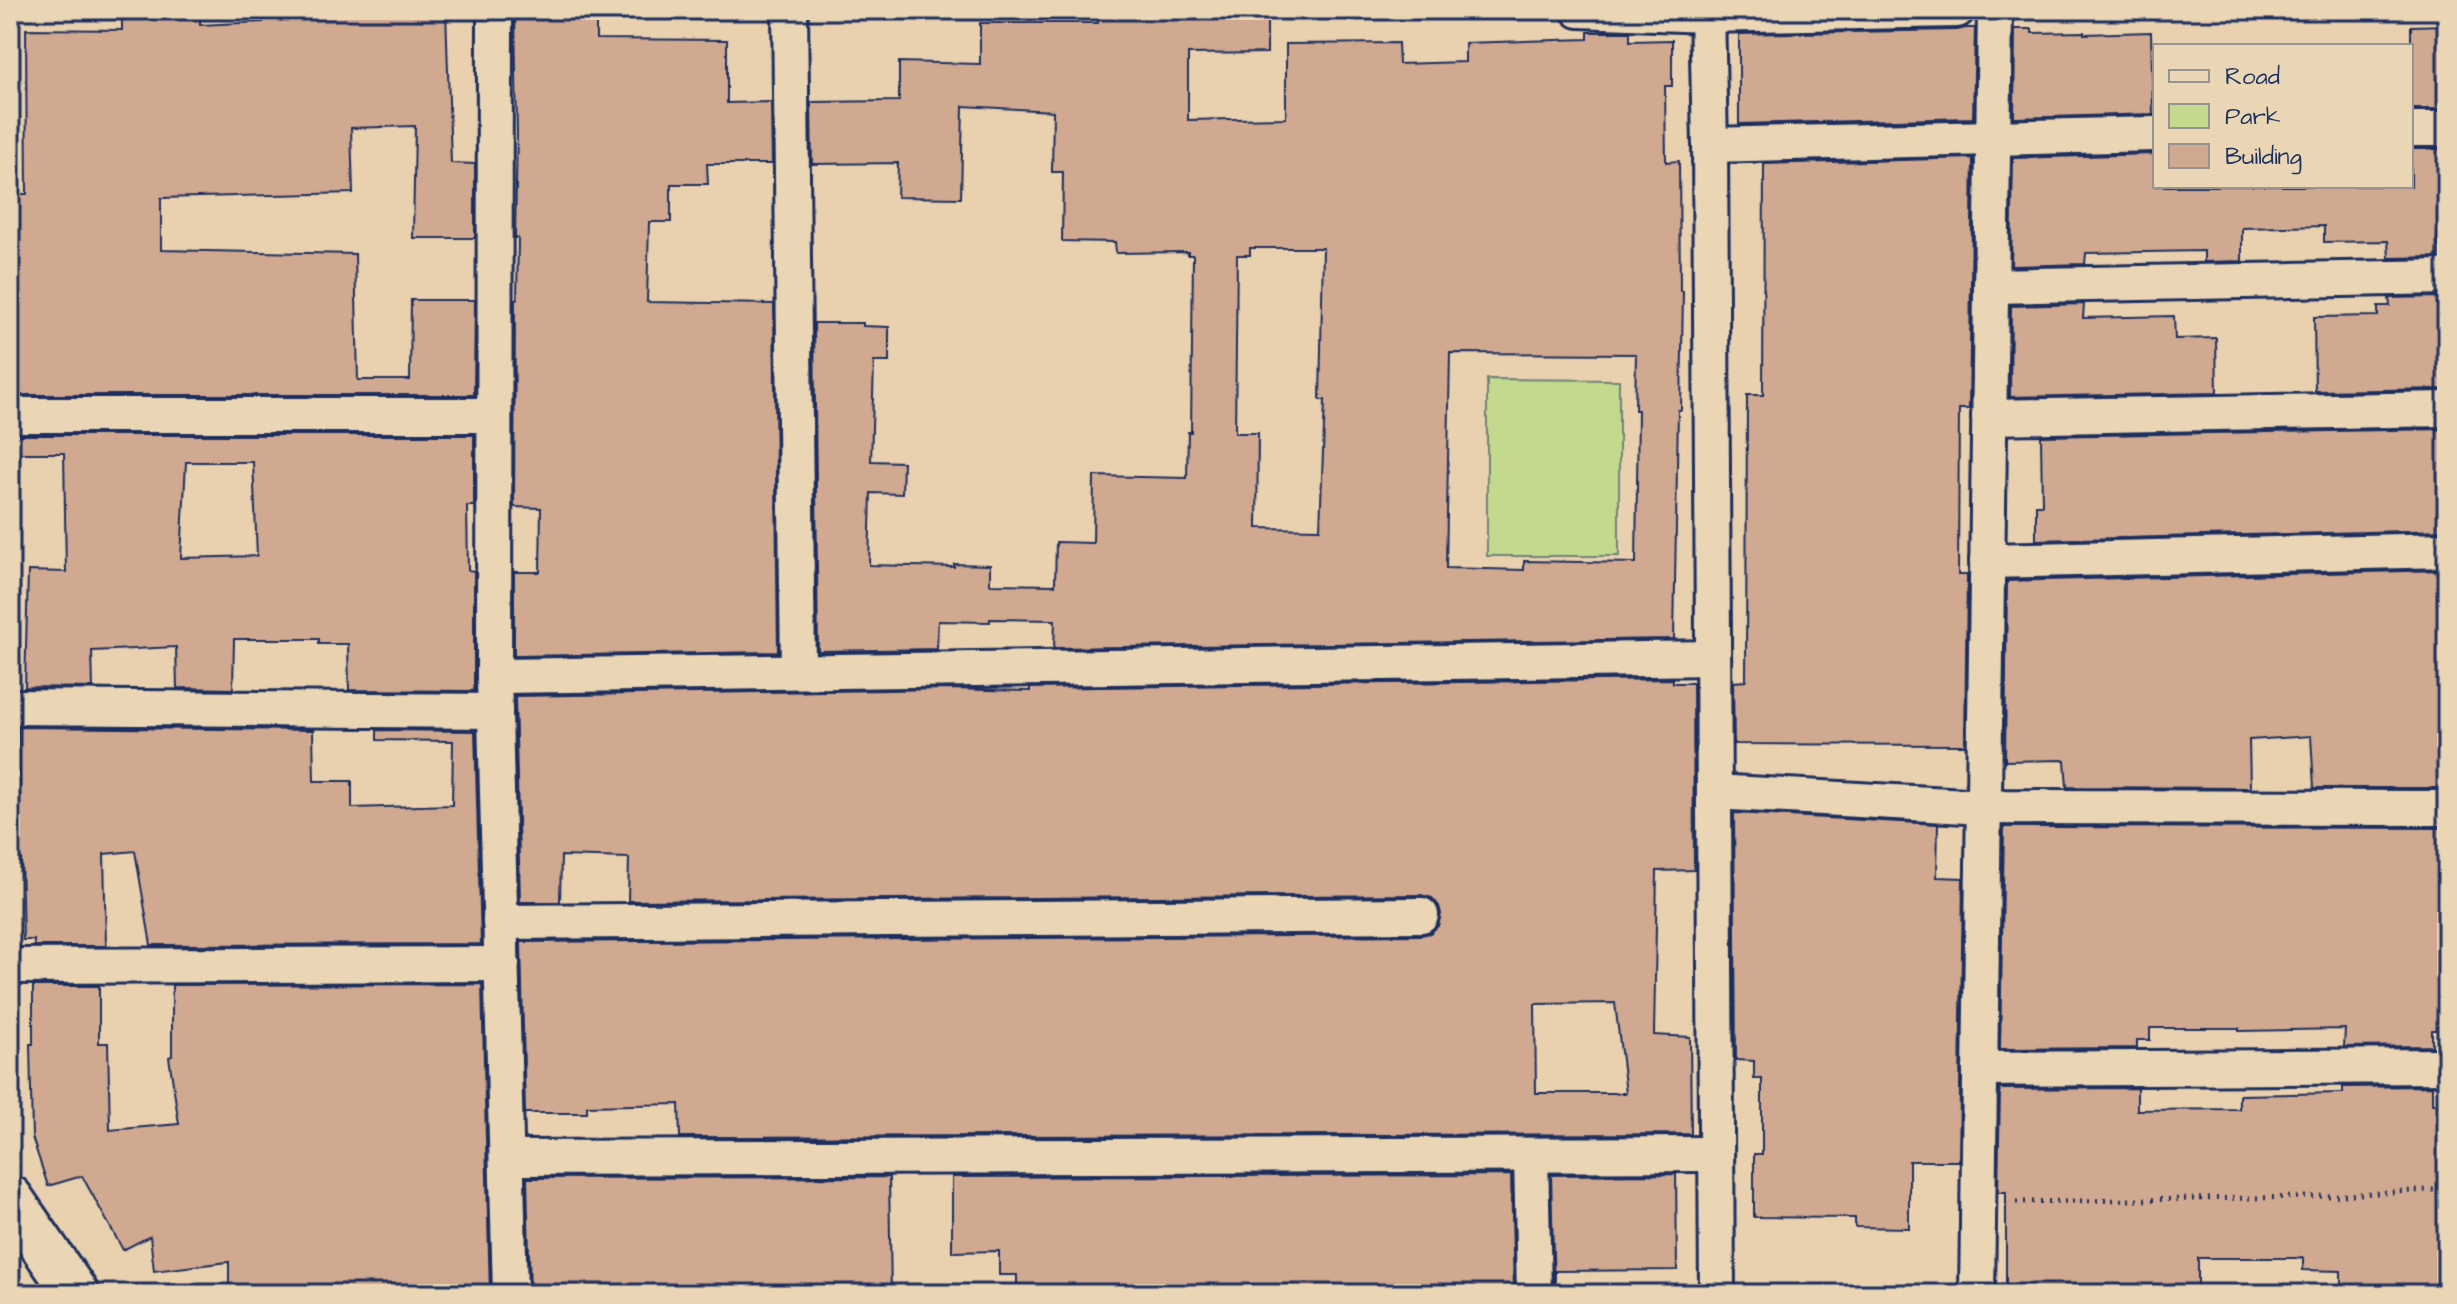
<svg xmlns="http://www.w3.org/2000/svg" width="2457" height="1304" font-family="'Architects Daughter',sans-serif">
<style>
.green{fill:#c3d98e;stroke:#6f8476;stroke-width:2}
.building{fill:#d1a990;stroke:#1b2f5e;stroke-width:2;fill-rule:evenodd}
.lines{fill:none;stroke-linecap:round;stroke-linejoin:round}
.street-casing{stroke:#1b2f5e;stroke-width:40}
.secondary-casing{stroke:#1b2f5e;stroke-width:50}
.path{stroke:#1b2f5e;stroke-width:5;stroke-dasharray:2 6;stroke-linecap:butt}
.street{stroke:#ead6b4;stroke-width:34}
.secondary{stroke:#ead6b4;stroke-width:44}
</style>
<rect width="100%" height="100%" fill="#e9d0ae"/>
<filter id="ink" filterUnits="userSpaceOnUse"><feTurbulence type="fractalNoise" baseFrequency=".0125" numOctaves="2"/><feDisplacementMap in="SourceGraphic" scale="16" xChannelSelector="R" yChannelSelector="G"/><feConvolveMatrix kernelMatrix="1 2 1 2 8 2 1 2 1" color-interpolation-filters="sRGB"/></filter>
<g filter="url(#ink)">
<path class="green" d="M1487,379l132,1v176h-132z"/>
<g class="building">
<path d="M271,10h175l5,153 24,1v74h-62l2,-112 -64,2 2,65 -192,5v52l194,4 3,126h52l1,-80h64l-1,95h-464v-116h6l-1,-85h12l-1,-165 96,1v-15l78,-1v11l63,-3v-3h8z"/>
<path d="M515,10h81v29l131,1v63l44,-1 1,62h-65l1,20h-37v38h-22l-2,80 127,2 4,348 -264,4v-84h26l1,-64 -27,-1 1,-207h2l1,-62h-3l2,-105z"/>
<path d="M1187,11v5l80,-1v38l-79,1v66l98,-2v-74l112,-1 1,21 66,-2v-19l123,-4v-7h42v9l42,-1v46h-7l1,76 13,-1 1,130h3l-2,119h-3l-4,229 -620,9 1,-28 -65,-1v3l-52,-1 -1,28 -119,2 -4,-328h49v3l26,1v35h-15l-3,99 32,1 -1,32 -31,-1 -2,72 85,2v-3l36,1v19l65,1 1,-43 37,1 1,-67 93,2 1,-46h3l2,-177h-5v-3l-72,1 -1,-11 -53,-1 1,-69h-11l1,-61 -90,-5 -2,92 -64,-1 1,-34 -86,1 -1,-62 88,-1v-39l81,2v-41h118v-11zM1250,248h73l-3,152h5l-5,129 -63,-1 1,-95h-23l2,-178h13zM1450,353l186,1 -1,56h3l-2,153 -112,-2v9l-78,-2z"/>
<path d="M2447,25v77h-3l1,7h-34v-83z"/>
<path d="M1966,28h9l-2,90 -234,6v-90l218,-4z"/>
<path d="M2015,29h17v4l52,-1v2l67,-2 2,82 -139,4z"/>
<path d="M2411,149h34l2,62 -9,1 1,45 -50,1 -1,-17 -64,1v-16l-82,2v33l-38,1v-11l-118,2 -1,11 -74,2 2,-108 141,-4 1,32h256z"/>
<path d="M1973,158l-4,251h-10l-1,166h9l-2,170 -231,-1 -1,-62 13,-1 1,-286h16l1,-231z"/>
<path d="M2440,297v9h7v83l-132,2 -1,-74 64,-1v-10h12l-1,-8z"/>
<path d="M2084,304l-1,14 91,-2 1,23 41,-1 1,55 -207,4 1,-91z"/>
<path d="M2447,429v101l-411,10v-35h6l-1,-69z"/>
<path d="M10,435h464v71h-7l1,64 6,1v120l-125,-1 -1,-46h-29v-5h-85l-1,50 -56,-1 -1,-41 -84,4 1,37 -68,-1 3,-116 38,1 -2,-119h-54zM186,462h67l4,94 -76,2z"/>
<path d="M2447,570l-1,218h-132l-3,-52 -62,4 1,48 -183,-1 -2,-27 -60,1 2,-180z"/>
<path d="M1673,679v4h20l1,187 -37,1 -3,164 36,2 1,97 -1011,3 -1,-33 -92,2v7h-62l-4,-171 900,-7 9,-2 8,-7 3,-12 -2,-8 -7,-8 -11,-3 -793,6 1,-43 -68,-2 -1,46h-40l-5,-206 433,-7 82,2v-3zM1615,1003l11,90h-90l-1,-89z"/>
<path d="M18,727l295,3 1,51h38v27l100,-3 1,-64 -76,-1v-10l98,1 6,213 -330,1 -16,-94 -31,3 2,92h-72v-6h-11l-2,-82h-4l-1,-70 4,-1z"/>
<path d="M1734,813l204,11 -1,53 26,1 -4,283h-50v67l-54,-1v-9l-101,-1v-63h8v-75h-8v-18l-18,-1z"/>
<path d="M2004,827l443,1v202h-15v16l-88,1 1,-18 -106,2v-3h-89v12h-13v8l-137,1z"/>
<path d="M482,984l8,310h-261v-32l-75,9 -4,-35 -27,14 -41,-74 -34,10 -16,-49 -2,-93h3v-58h66v57h9l2,87 69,-6 -10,-67 3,-1v-71z"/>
<path d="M2432,1086v18h15v190h-106v-23l-38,-1v-12h-105v36h-52v-3h-140v-99h-8l2,-103 137,-1v22l102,-1v-14l104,-2v-6z"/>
<path d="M1676,1174l1,96 -122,1v23h-1l-3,-119z"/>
<path d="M1511,1175l3,119h-497v-19h-18v-24l-47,1v-75z"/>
<path d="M889,1177l2,117h-361l-3,-116z"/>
</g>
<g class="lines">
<g class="street-casing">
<g id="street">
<path d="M495,10l-1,666 16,618"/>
<path d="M790,10l8,661"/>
<path d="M1579,10l128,5 250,-5"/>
<path d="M1707,10l3,135 7,1149"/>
<path d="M2411,129h36"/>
<path d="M1710,145l445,-11"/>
<path d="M1991,286l456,-9"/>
<path d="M10,415h484"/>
<path d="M1989,417l458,-8"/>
<path d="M1987,561l460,-11"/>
<path d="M494,676l1219,-18"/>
<path d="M10,707l485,4"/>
<path d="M1714,792l270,15 463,1"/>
<path d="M500,922l921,-7"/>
<path d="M10,966l492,-2"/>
<path d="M1980,1069l467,-3"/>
<path d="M1531,1155l3,139"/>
<path d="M508,1158l1208,-4"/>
<path d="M1977,1294l18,-1284"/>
</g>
</g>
<g class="secondary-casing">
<path id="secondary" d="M10,1198l66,96"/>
</g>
<path class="path" d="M2016,1202l293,-5 138,-8"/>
<use href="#street" class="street"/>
<use href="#secondary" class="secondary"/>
</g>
</g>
<rect width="2457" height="1304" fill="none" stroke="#ead6b4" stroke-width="40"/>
<rect x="20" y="20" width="2417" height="1264" fill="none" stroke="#1b2f5e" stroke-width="3" filter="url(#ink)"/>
<rect x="2153" y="44" width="260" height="144" fill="#ead6b4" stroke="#979392" stroke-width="2"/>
<rect x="2169" y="70" width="40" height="12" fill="#ead6b4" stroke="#979392" stroke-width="2"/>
<text x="2225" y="84" font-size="24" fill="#1b2f5e">Road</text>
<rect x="2169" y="104" width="40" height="24" fill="#c3d98e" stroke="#979392" stroke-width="2"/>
<text x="2225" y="124" font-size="24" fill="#1b2f5e">Park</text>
<rect x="2169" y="144" width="40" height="24" fill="#d1a990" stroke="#979392" stroke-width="2"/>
<text x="2225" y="164" font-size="24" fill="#1b2f5e">Building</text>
</svg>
